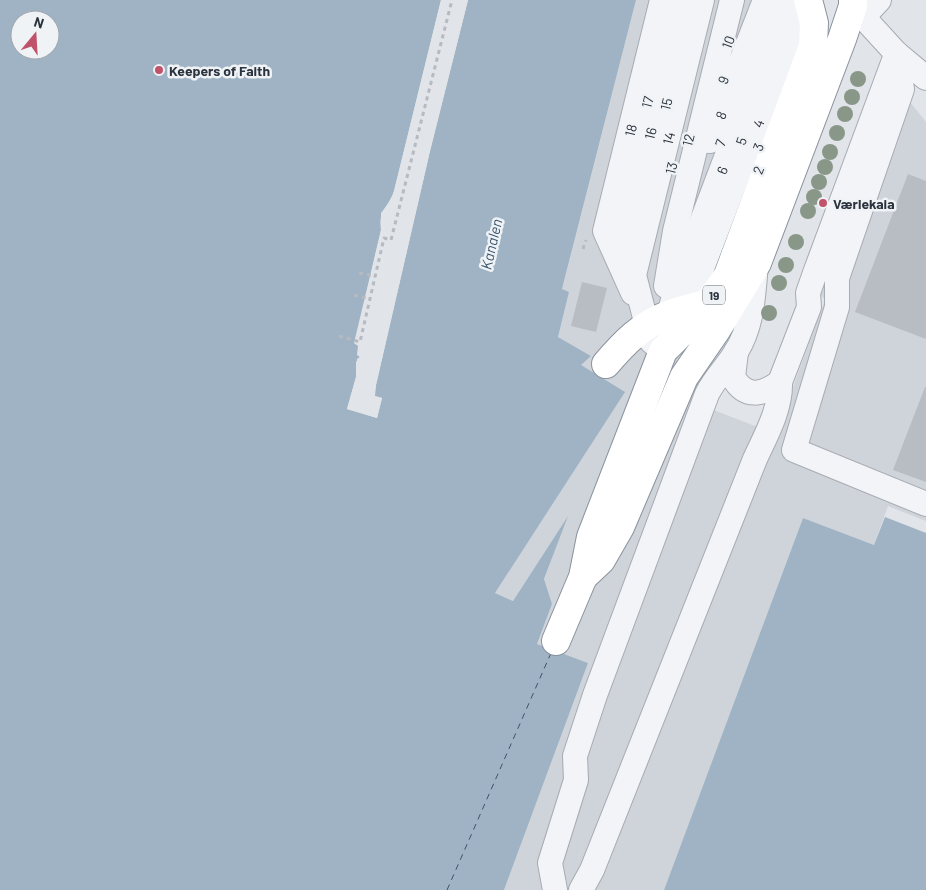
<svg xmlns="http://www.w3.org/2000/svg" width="926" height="890" font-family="Barlow,sans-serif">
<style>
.built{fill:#cfd3da}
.water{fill:#9fb3c4;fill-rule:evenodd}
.pier{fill:#e1e4e8}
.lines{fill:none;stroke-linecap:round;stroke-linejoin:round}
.ferry{stroke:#39546e;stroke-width:1;stroke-dasharray:6 5;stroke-linecap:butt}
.building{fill:#b8bdc4}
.minor-casing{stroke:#a7abb2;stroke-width:26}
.highway-casing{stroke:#89929d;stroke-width:30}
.path{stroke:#b7bac0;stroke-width:3;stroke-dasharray:4 4;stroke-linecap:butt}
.minor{stroke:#f3f4f7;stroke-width:24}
.highway{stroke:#fff;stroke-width:28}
.tree{fill:#899788}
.poi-dot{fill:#c05269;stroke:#f0f3f6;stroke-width:2}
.labels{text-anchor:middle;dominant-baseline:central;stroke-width:5;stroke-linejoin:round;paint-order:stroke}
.shield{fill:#f0f3f6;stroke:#666d75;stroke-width:1}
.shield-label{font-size:12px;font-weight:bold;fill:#2b333e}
.street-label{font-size:14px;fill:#2b333e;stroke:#f0f3f6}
.poi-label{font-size:14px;font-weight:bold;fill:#2b333e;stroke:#f0f3f6;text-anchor:start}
.water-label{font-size:15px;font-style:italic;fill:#39546e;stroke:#f0f3f6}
</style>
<rect width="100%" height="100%" fill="#e1e4e8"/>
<path class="built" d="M636,0h184l-76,314 -14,22 5,4 -37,64 78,30 49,-134 -8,-10 93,-188 16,20v399l-38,-15 -14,39 -71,-27 -139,372h-160l84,-227 -51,-19 15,-40 -8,-24 22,-61 -53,82 -18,-8 129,-201 -44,-27 11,-9 -33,-19 11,-45 -7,-2z"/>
<g class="water">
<path d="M0,0h441l-47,191c-6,17 -16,20 -13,39l-26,113 3,2v10l2,2 -3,2 -1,18 -9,32 30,9 5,-20 -8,-2 2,-11 54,-234 38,-151h168l-74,289 7,3 -11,45 33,19 -10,9 44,27 -130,201 18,8 55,-85 -24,63 8,25 -15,40 51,19 -84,227h-504zM20,20h30v30h-30z"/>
<path d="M885,517l41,16v357h-262l139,-372 71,27z"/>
</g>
<path class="pier" d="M441,0h2v5l-46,187 -3,9 -11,13 1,17 -27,111 3,3v9l3,3 -4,6v15l-9,30 25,7 4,-15 -7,-4 2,-11 54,-234 38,-151h2l-38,151 -54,234 -1,11 7,2 -5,20 -30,-9 9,-32v-15l4,-5 -3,-2 1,-9 -4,-3 27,-113v-17l10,-13 3,-9z"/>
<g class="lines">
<path class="ferry" d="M447,890l104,-237"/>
</g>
<g class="building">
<path d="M908,174l18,7v158l-71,-27z"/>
<path d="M582,282l25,6 -11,44 -25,-6z"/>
<path d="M925,387h1v95l-33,-12z"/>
</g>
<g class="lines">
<g class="minor-casing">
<g id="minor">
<path d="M853,6l43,47 30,25"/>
<path d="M864,16l15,-16"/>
<path d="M896,53l6,36 -65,189v29l-43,143 132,54"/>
<path id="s1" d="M710,141l55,-141"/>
<path id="s2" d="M624,266v-30l59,-236"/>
<path d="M666,286l9,-55 57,-231"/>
<path id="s3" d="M633,293l-28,-62 57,-231"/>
<path id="s4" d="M681,323l124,-323"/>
<path id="s5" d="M664,329l14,-45 108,-284"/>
<path id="s6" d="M663,351l-12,-10 -17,-66 68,-275"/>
<path d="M736,352l-3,25c12,22 30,18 47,5l29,-75 -1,-14 7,-20 81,-218"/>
<path d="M555,890l-5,-27 26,-83 -1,-24 20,-61 112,-301c8,-16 20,-27 29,-42 17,-27 17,-57 20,-87"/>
<path d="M581,890l11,-20 163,-411c11,-24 26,-50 25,-77"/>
</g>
</g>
<g class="highway-casing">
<g id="highway">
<path d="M606,364c18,-21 35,-39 62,-49 13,-6 28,-8 42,-12"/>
<path d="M584,576l17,-16 19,-33 64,-150 33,-48 40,-66 85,-224 11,-33v-6"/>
<path d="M556,641l27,-64 8,-40 72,-186c24,-23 47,-48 65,-76l85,-229 1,-23 -6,-23"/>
</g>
</g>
<g class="path">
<path d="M583,249l3,-9"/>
<path d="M359,273l15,3"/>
<path d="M354,295l15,4"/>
<path d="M339,336l21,6 24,-104 7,2 61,-240"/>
</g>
<use href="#minor" class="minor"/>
<use href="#highway" class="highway"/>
</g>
<g class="tree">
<circle cx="858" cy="79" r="8"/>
<circle cx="852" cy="97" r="8"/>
<circle cx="845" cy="114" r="8"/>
<circle cx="837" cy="133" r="8"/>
<circle cx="830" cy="152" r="8"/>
<circle cx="825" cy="167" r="8"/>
<circle cx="819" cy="182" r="8"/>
<circle cx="814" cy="197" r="8"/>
<circle cx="808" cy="211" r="8"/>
<circle cx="796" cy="242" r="8"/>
<circle cx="786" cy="265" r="8"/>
<circle cx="779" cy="283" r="8"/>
<circle cx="769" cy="313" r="8"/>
</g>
<g class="poi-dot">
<circle cx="159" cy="70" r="5"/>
<circle cx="823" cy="203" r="5"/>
</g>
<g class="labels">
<rect class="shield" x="703" y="285.5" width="22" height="19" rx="4"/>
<g class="shield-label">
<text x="714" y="295">19</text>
</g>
<g class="street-label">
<text transform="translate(728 42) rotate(-69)">10</text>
<text transform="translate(723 80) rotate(-69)">9</text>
<text transform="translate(647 102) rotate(-76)">17</text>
<text transform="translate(666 104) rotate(-76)">15</text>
<text stroke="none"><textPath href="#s1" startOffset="28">8</textPath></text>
<text stroke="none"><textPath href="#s4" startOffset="214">4</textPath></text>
<text stroke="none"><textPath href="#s3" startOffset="172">18</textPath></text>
<text stroke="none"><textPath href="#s2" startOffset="136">16</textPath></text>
<text stroke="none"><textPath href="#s6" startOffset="225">14</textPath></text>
<text transform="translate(688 140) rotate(-76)">12</text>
<text transform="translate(741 141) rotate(-69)">5</text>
<text transform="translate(720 143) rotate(-69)">7</text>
<text transform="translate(758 147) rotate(-69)">3</text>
<text transform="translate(671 168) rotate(-76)">13</text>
<text stroke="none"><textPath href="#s5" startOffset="169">6</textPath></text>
<text transform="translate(758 170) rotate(-69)">2</text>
</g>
<g class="poi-label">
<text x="169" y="70">Keepers of Faith</text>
<text x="833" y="203">Værlekaia</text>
</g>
<g class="water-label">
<text transform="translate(491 244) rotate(-77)">Kanalen</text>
</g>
</g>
<g transform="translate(35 35) rotate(18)"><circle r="24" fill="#f0f3f6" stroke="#a1a6ac"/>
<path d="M0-4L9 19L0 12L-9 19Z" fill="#c05269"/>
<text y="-8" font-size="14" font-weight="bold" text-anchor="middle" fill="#2b333e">N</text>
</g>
</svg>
